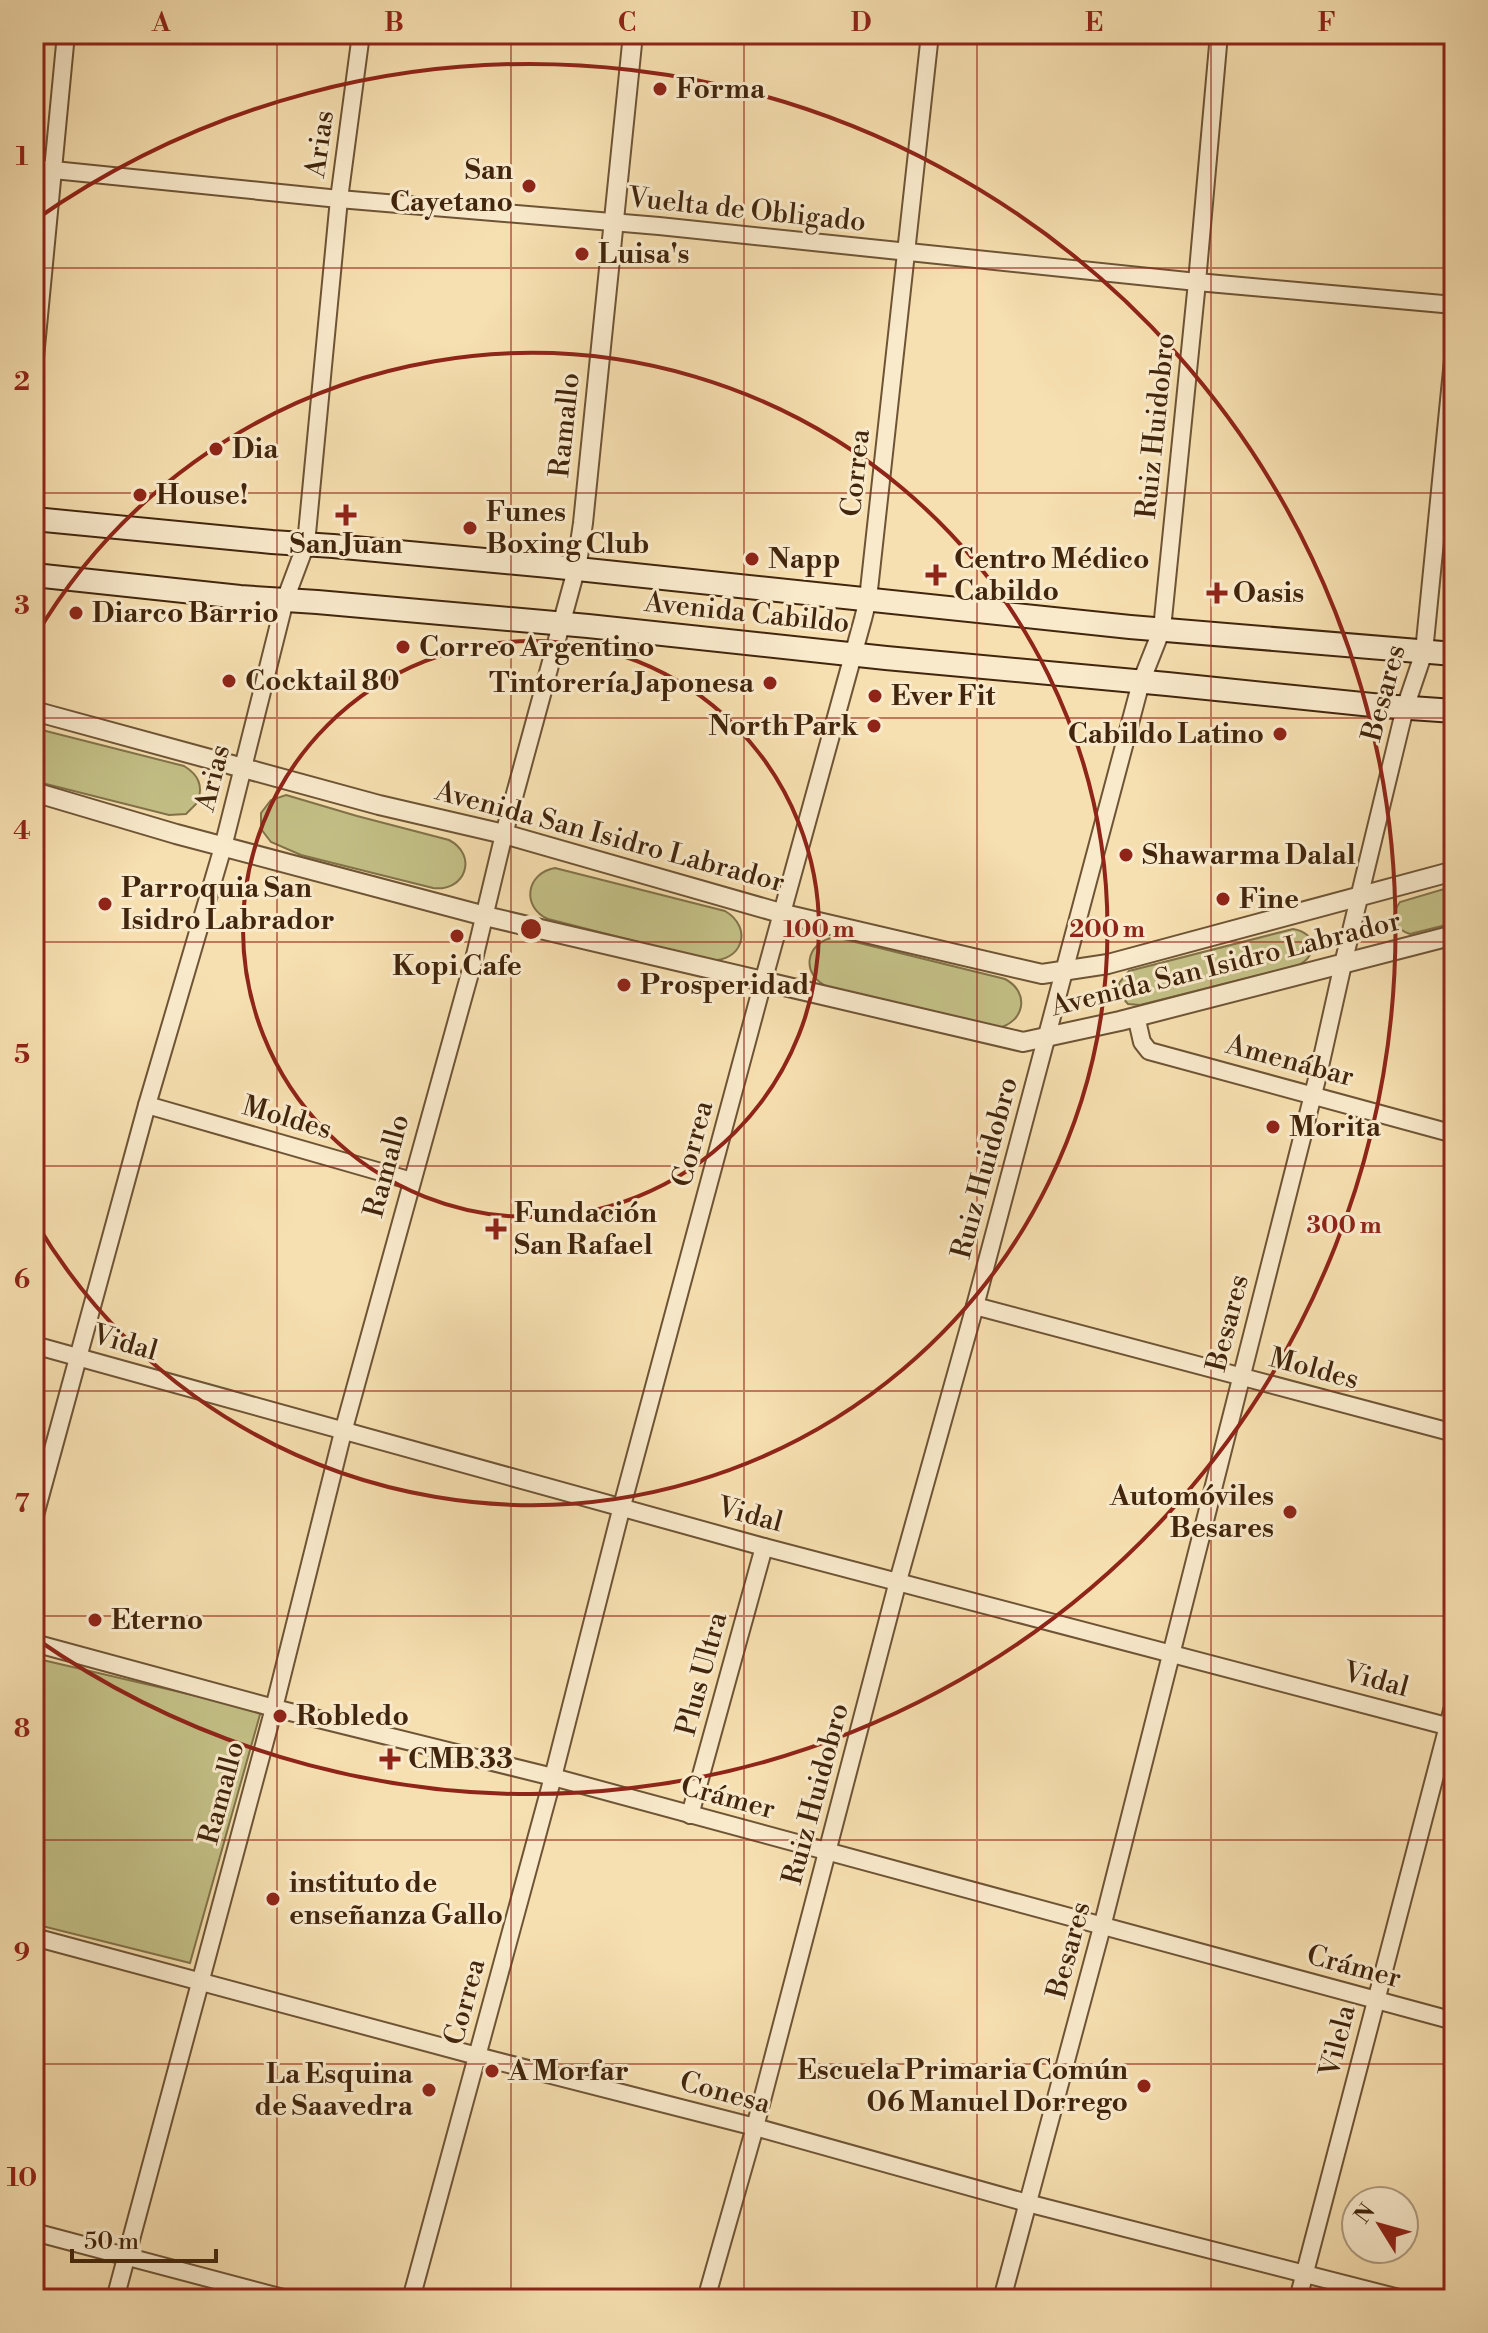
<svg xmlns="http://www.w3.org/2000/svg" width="1488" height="2333" font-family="'Libre Bodoni',serif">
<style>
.green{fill:#c3c086;stroke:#827249;stroke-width:2}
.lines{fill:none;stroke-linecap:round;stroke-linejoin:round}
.minor-casing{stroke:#6e5435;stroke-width:20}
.tertiary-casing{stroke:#6e5435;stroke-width:22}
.secondary-casing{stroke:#41250c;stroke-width:26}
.minor{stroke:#f9eacc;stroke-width:16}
.tertiary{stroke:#f9eacc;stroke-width:18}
.secondary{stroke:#f9eacc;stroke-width:22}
.grid{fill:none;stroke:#8f2418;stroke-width:2;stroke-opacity:0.55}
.ring{fill:none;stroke:#8f2418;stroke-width:4}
.poi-dot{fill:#8f2418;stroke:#f9eacc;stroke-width:3}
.labels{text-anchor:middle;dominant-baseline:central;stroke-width:6;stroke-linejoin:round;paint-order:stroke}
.poi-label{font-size:28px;font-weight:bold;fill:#41250c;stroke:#f9eacc;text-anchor:start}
.street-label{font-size:28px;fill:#41250c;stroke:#f9eacc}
.centre{fill:#8f2418;stroke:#f9eacc;stroke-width:4}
.ring-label{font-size:24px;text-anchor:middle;font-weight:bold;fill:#8f2418;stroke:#f9eacc;stroke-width:6;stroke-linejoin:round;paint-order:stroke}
.neatline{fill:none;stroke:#8f2418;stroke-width:3}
.grid-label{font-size:26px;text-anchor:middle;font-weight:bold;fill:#8f2418}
</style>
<rect width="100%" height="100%" fill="#f6dfb0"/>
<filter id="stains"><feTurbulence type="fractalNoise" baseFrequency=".0025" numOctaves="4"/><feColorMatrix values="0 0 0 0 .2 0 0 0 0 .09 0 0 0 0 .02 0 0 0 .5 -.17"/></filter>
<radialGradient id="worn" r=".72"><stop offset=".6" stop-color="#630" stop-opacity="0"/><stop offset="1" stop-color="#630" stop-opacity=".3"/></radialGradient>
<g class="green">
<path d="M34,728l150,38c15,9 19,20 14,36l-12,12 -17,1 -135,-34z"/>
<path d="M286,795l71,21 92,24c29,15 17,52 -16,48l-132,-33 -30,-13 -10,-13v-16l10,-13z"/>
<path d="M555,868l170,43c29,17 17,52 -16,49l-161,-41c-27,-12 -22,-46 7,-51z"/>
<path d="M1454,886v37l-44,11c-16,-5 -20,-19 -10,-32z"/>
<path d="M1293,929c24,4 26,25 6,36l-159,40 -12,-1 -8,-9 -1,-12 10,-12z"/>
<path d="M835,937l170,42c25,13 20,43 -7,49l-170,-41c-28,-12 -23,-45 7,-50z"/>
<path d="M34,1658l227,53 -71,252 -156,-39z"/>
</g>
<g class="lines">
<g class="minor-casing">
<g id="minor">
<path d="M34,168l305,31 320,27 538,56 257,23"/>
<path d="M34,368l32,-334"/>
<path d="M1136,1016l6,26 7,9 305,83"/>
<path d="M147,1105l265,76"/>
<path d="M975,1306l479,127"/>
<path d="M34,1345l730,202 690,181"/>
<path d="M34,1519l113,-414 76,-258 62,-247 21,-56 33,-345 22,-165"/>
<path d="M34,1643l240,65 279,69 901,244"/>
<path d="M690,1815l74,-268"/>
<path d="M34,1937l443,119 278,71 272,76 376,96"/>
<path d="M34,2232l253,67"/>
<path d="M115,2299l159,-591 69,-276 132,-477 29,-121 72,-264"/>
<path d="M411,2299l142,-522 69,-271 141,-524 100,-363 5,-20 62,-565"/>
<path d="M706,2299l49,-172 143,-546 77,-275 166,-624 21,-53 35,-347 22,-248"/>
<path d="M1002,2299l100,-372 217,-856 24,-107 62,-256 19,-56 30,-302"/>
<path d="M1298,2299l156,-596"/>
</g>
</g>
<g class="tertiary-casing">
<g id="tertiary">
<path d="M576,570l7,-47 50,-489"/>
<path d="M34,711l345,94 125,29 280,80 258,60 66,-10 346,-93"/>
<path d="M34,792l142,42 309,82 538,126 97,-21 334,-86"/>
</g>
</g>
<g class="secondary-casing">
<g id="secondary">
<path d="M34,519l238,23 61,4 216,20 581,61 324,27"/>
<path d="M34,575l206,22 77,5 271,24 298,32 281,26 215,22 72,5"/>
</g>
</g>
<use href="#minor" class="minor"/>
<use href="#tertiary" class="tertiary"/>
<use href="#secondary" class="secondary"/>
</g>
<path class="grid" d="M277,34v2265M511,34v2265M744,34v2265M977,34v2265M1211,34v2265M34,268h1420M34,493h1420M34,718h1420M34,942h1420M34,1166h1420M34,1391h1420M34,1616h1420M34,1840h1420M34,2064h1420"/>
<g class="ring">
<circle cx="531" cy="929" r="288"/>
<path d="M35 637A576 576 0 1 1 35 1221"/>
<path d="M35 220A865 865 0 1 1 35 1638"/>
</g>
<g class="poi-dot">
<circle cx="660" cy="89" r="8"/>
<circle cx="529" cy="186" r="8"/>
<circle cx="582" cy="254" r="8"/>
<circle cx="216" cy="449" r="8"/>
<circle cx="140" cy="495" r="8"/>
<path d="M342 503h8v8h8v8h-8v8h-8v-8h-8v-8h8z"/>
<circle cx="470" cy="528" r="8"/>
<circle cx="752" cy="559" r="8"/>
<path d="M932 563h8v8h8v8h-8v8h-8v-8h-8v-8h8z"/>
<path d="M1213 581h8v8h8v8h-8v8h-8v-8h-8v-8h8z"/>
<circle cx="76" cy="613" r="8"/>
<circle cx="403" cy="647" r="8"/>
<circle cx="229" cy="681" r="8"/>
<circle cx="770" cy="683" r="8"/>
<circle cx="875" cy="696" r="8"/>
<circle cx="874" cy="726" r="8"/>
<circle cx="1280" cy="734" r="8"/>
<circle cx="1126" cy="855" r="8"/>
<circle cx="1223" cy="899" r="8"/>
<circle cx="105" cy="904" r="8"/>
<circle cx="457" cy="936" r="8"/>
<circle cx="624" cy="985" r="8"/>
<circle cx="1273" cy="1127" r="8"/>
<path d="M492 1217h8v8h8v8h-8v8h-8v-8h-8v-8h8z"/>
<circle cx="1290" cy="1512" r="8"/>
<circle cx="95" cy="1620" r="8"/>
<circle cx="280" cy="1716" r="8"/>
<path d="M386 1747h8v8h8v8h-8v8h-8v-8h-8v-8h8z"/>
<circle cx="273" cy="1899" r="8"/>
<circle cx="492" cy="2071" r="8"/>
<circle cx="1144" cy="2086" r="8"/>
<circle cx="429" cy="2090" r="8"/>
</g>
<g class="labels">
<g class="poi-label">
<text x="676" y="89">Forma</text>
<text x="513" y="170" text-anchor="end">San<tspan x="513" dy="32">Cayetano</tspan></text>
<text x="598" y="254">Luisa's</text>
<text x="232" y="449">Dia</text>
<text x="156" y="495">House!</text>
<text x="486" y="512">Funes<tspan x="486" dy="32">Boxing Club</tspan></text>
<text x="346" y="544" text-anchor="middle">San Juan</text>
<text x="768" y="559">Napp</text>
<text x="954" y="559">Centro Médico<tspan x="954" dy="32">Cabildo</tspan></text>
<text x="1233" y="593">Oasis</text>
<text x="92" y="613">Diarco Barrio</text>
<text x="419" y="647">Correo Argentino</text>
<text x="245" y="681">Cocktail 80</text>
<text x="754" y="683" text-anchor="end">Tintorería Japonesa</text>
<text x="891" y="696">Ever Fit</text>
<text x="858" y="726" text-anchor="end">North Park</text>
<text x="1264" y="734" text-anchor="end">Cabildo Latino</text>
<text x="1142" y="855">Shawarma Dalal</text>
<text x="121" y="888">Parroquia San<tspan x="121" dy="32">Isidro Labrador</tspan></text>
<text x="1239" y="899">Fine</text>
<text x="457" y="966" text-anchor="middle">Kopi Cafe</text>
<text x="640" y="985">Prosperidad</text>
<text x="1289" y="1127">Morita</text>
<text x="514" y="1213">Fundación<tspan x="514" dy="32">San Rafael</tspan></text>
<text x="1274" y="1496" text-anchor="end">Automóviles<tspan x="1274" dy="32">Besares</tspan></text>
<text x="111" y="1620">Eterno</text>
<text x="296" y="1716">Robledo</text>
<text x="408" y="1759">CMB 33</text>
<text x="289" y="1883">instituto de<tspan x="289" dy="32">enseñanza Gallo</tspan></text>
<text x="1128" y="2070" text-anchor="end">Escuela Primaria Común<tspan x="1128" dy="32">06 Manuel Dorrego</tspan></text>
<text x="508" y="2071">A Morfar</text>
<text x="413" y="2074" text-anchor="end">La Esquina<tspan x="413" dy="32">de Saavedra</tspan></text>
</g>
<g class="street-label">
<text transform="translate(320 144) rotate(-82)">Arias</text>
<text transform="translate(747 210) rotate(6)">Vuelta de Obligado</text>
<text transform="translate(565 425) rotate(-84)">Ramallo</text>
<text transform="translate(1156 426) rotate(-84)">Ruiz Huidobro</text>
<text transform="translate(856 473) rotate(-84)">Correa</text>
<text transform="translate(747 613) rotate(6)">Avenida Cabildo</text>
<text transform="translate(1384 693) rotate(-75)">Besares</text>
<text transform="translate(213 778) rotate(-76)">Arias</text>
<text transform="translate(610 837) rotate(15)">Avenida San Isidro Labrador</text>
<text transform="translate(1226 964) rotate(-14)">Avenida San Isidro Labrador</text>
<text transform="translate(1290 1061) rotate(15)">Amenábar</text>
<text transform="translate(287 1118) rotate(16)">Moldes</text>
<text transform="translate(693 1144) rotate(-75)">Correa</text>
<text transform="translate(387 1166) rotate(-75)">Ramallo</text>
<text transform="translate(985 1168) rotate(-75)">Ruiz Huidobro</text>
<text transform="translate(1228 1323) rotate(-76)">Besares</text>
<text transform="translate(125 1343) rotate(16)">Vidal</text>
<text transform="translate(1314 1369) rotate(15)">Moldes</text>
<text transform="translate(750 1515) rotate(15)">Vidal</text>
<text transform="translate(702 1674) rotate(-75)">Plus Ultra</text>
<text transform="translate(1376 1680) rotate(15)">Vidal</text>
<text transform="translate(222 1793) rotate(-75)">Ramallo</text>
<text transform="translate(816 1794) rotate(-75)">Ruiz Huidobro</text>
<text transform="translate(728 1798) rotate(15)">Crámer</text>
<text transform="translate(1069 1950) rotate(-75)">Besares</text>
<text transform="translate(1354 1967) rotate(15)">Crámer</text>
<text transform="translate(465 2002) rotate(-75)">Correa</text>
<text transform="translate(1338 2041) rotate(-76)">Vilela</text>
<text transform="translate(725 2093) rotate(15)">Conesa</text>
</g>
</g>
<circle cx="531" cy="929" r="12" class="centre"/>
<g class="ring-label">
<text x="819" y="937">100 m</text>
<text x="1107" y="937">200 m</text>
<text x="1344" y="1233">300 m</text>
</g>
<rect width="1488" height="2333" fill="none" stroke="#f6dfb0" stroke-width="88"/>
<g transform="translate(1380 2225) rotate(307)"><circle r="38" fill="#f9eacc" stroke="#af9b7f" stroke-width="2"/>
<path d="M0-6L14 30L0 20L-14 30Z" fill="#8f2418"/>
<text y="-12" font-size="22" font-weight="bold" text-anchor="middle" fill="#41250c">N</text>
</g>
<path d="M72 2249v12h144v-12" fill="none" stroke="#41250c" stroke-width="4"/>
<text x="84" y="2249" font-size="24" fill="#41250c" stroke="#f9eacc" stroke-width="6" paint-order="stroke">50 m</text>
<rect x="44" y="44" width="1400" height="2245" class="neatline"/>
<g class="grid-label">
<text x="161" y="31">A</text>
<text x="394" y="31">B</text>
<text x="627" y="31">C</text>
<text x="861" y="31">D</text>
<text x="1094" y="31">E</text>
<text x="1327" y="31">F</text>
<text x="22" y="165">1</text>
<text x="22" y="390">2</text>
<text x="22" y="614">3</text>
<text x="22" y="839">4</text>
<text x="22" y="1063">5</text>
<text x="22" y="1288">6</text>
<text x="22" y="1512">7</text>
<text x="22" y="1737">8</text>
<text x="22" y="1961">9</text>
<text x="22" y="2186">10</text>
</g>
<rect width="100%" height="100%" filter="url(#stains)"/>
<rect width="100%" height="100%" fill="url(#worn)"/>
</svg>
